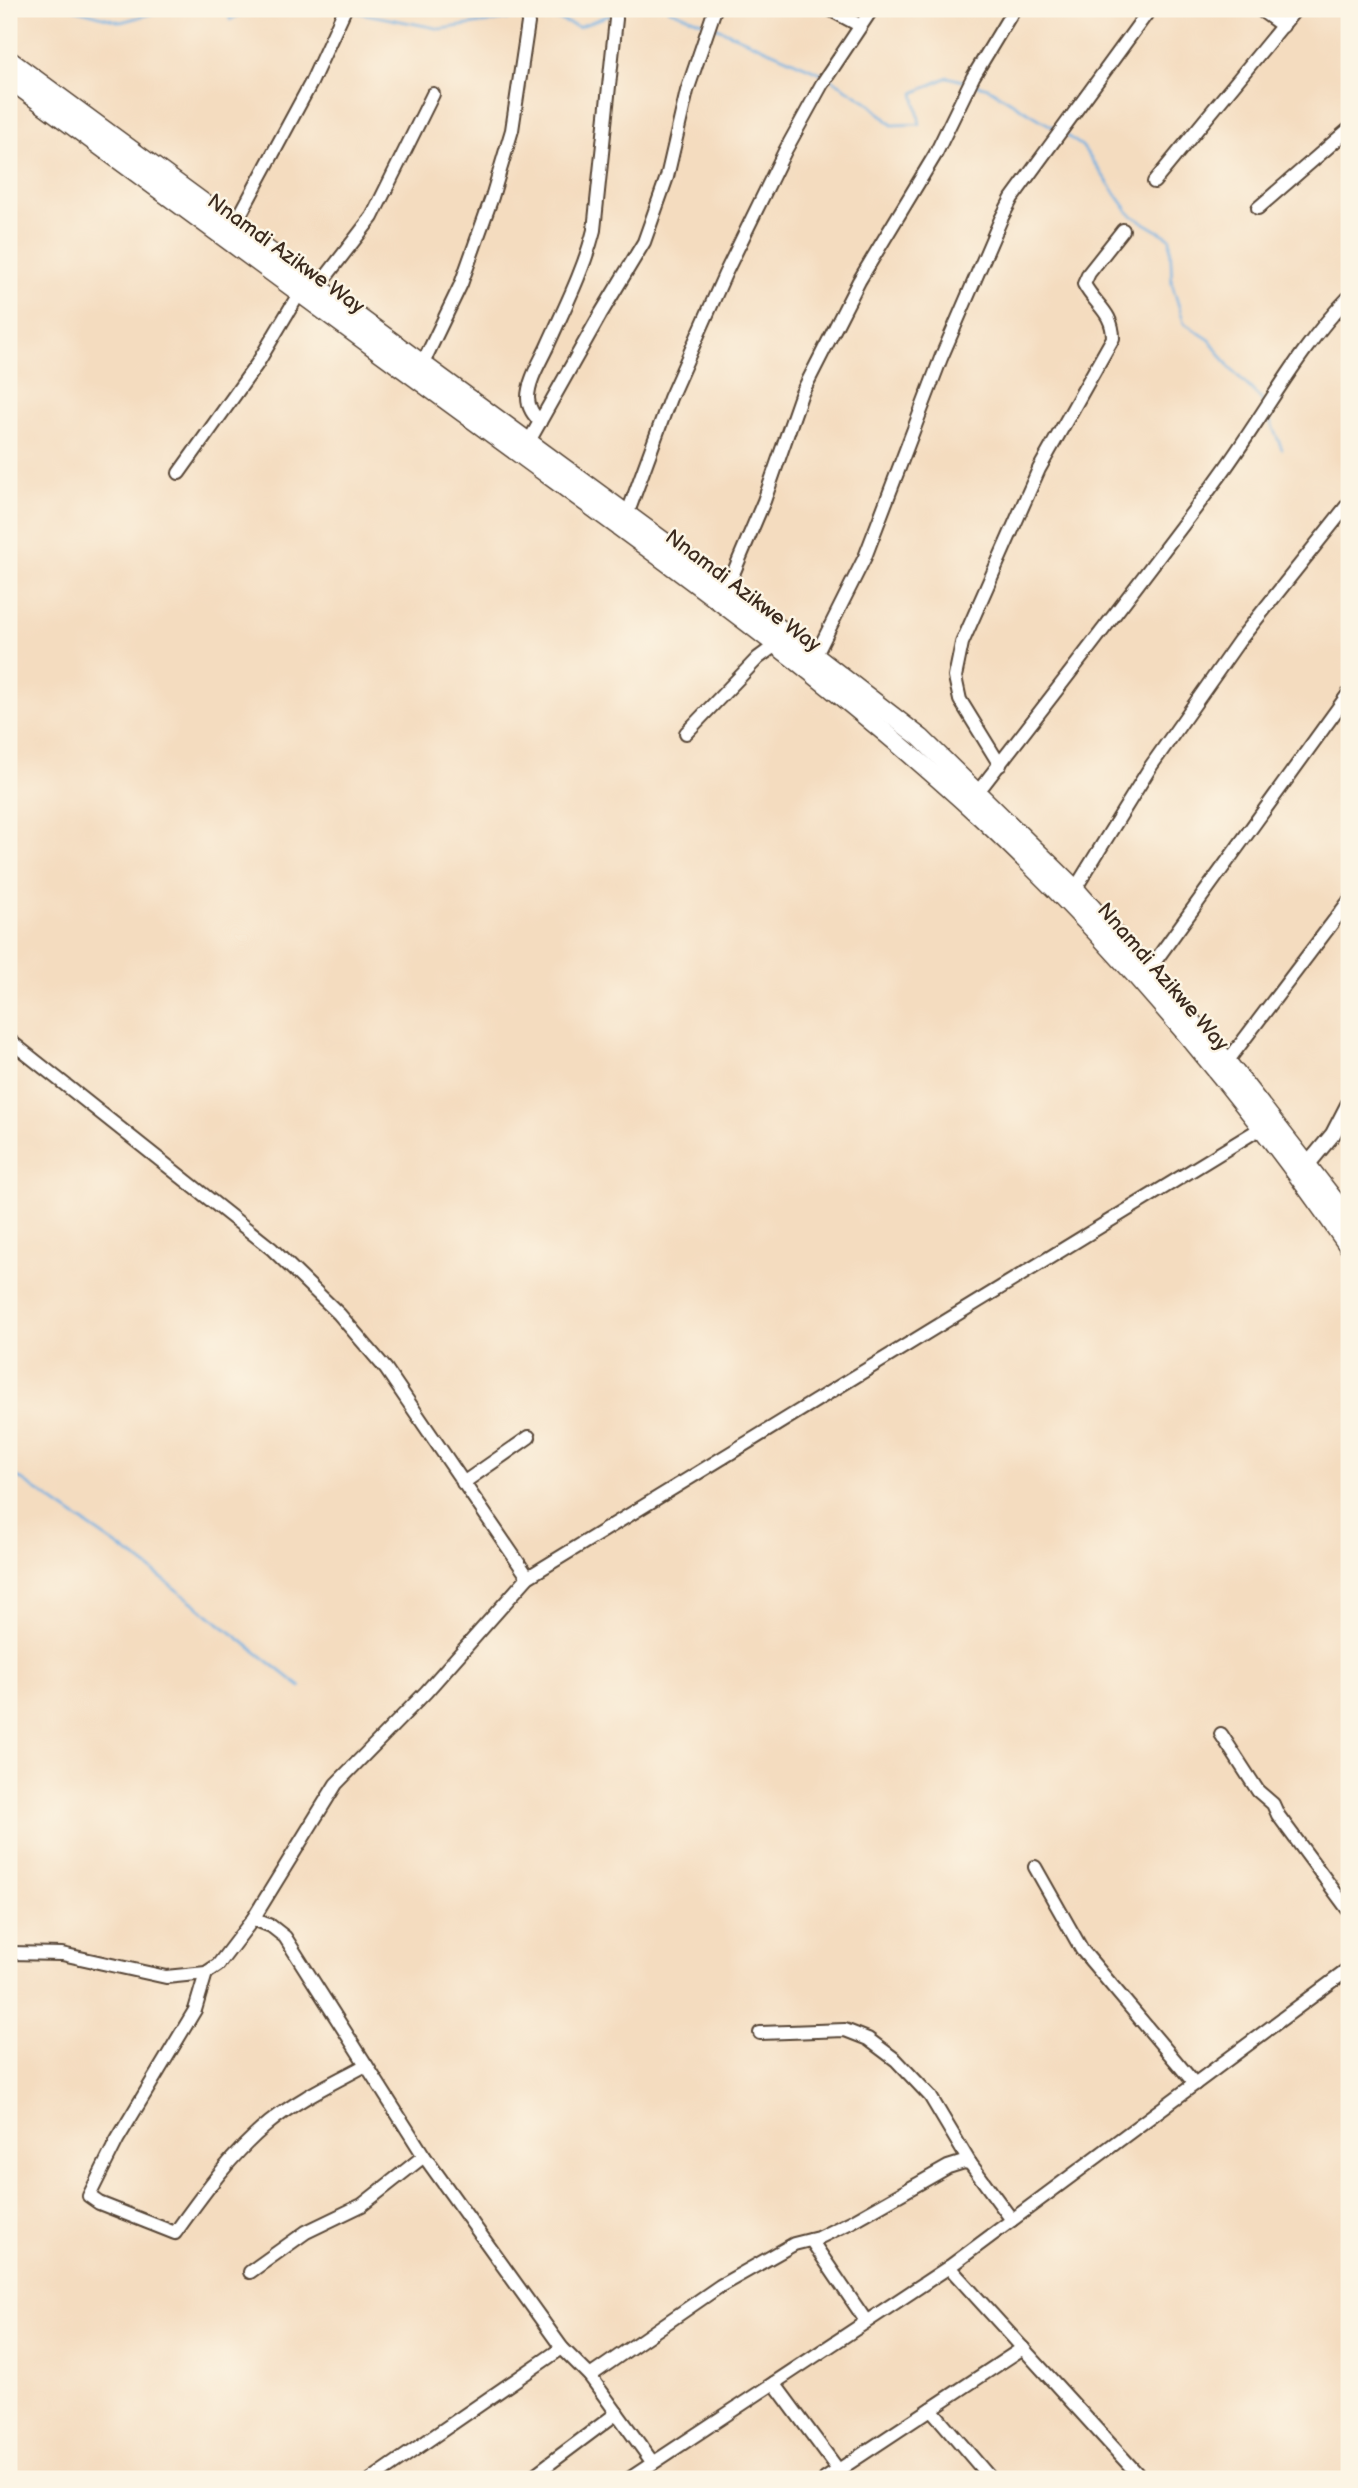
<svg xmlns="http://www.w3.org/2000/svg" width="1358" height="2488" font-family="'Balsamiq Sans',sans-serif">
<style>
.lines{fill:none;stroke-linecap:round;stroke-linejoin:round}
.stream{stroke:#6eade1;stroke-width:2.5}
.minor-casing{stroke:#574536;stroke-width:16}
.major-casing{stroke:#574536;stroke-width:18}
.highway-casing{stroke:#574536;stroke-width:21}
.minor{stroke:#fff;stroke-width:12}
.major{stroke:#fff;stroke-width:14}
.highway{stroke:#fff;stroke-width:18}
.labels{text-anchor:middle;dominant-baseline:central;stroke-width:5;stroke-linejoin:round;paint-order:stroke}
.street-label{font-size:21px;fill:#3b2a1e;stroke:#fcf5e5}
</style>
<rect width="100%" height="100%" fill="#fcf5e5"/>
<filter id="ink" filterUnits="userSpaceOnUse"><feTurbulence type="fractalNoise" baseFrequency=".0143" numOctaves="2"/><feDisplacementMap in="SourceGraphic" scale="14" xChannelSelector="R" yChannelSelector="G"/><feConvolveMatrix kernelMatrix="1 2 1 2 8 2 1 2 1" color-interpolation-filters="sRGB"/></filter>
<filter id="wash" filterUnits="userSpaceOnUse"><feTurbulence type="fractalNoise" baseFrequency=".00686" numOctaves="4" result="noise"/><feDisplacementMap in="SourceGraphic" scale="28" xChannelSelector="R" yChannelSelector="G"/><feGaussianBlur stdDeviation="1.57" result="paint"/><feColorMatrix in="noise" values="0 0 0 0 0 0 0 0 0 0 0 0 0 0 0 0 0 1.4 0 .05"/><feComposite in="paint" operator="in"/></filter>
<g filter="url(#wash)">
<rect width="100%" height="100%" fill="#f4dcbf"/>
<g class="lines">
<g class="stream">
<path d="M74,9l47,13 48,-13"/>
<path d="M228,9l2,11 21,-11"/>
<path d="M668,9l39,15"/>
<path d="M350,11l91,18 102,-15 35,13 34,-13"/>
<path d="M713,26l110,48"/>
<path d="M831,79l37,23 24,23 28,-1 -6,-31 34,-16 18,5"/>
<path d="M973,84l15,4 68,41"/>
<path d="M1064,134l18,12 49,69 39,23 2,46 12,39 26,17 20,28 31,31 2,5"/>
<path d="M1267,414l15,35"/>
<path d="M9,1471l132,91 160,125"/>
</g>
</g>
</g>
<g filter="url(#ink)">
<g class="lines">
<g class="minor-casing">
<g id="minor">
<path d="M829,9l30,16"/>
<path d="M1259,9l24,17"/>
<path d="M1154,182l142,-173"/>
<path d="M1258,208l91,-79"/>
<path d="M234,226l77,-143 34,-74"/>
<path d="M318,287l54,-70 61,-123"/>
<path d="M422,365l39,-81 31,-87 20,-67 16,-107"/>
<path d="M540,422c-6,-7 -12,-14 -12,-24 0,-17 12,-36 19,-51 17,-38 37,-77 47,-117l22,-211 -1,-10"/>
<path d="M528,443l72,-128 44,-73 23,-65 20,-86 28,-82"/>
<path d="M179,473l78,-109 43,-72"/>
<path d="M627,515l43,-117 55,-124 60,-123 37,-67 50,-75"/>
<path d="M727,588l37,-87 37,-106 58,-114 76,-126 38,-78 41,-68"/>
<path d="M816,655l49,-98 76,-199 60,-139 11,-21 138,-189"/>
<path d="M686,733l72,-75 19,-14"/>
<path d="M1000,765l-40,-65 -5,-23 7,-34 77,-174 74,-131c0,-26 -18,-33 -29,-54l5,-11 34,-43"/>
<path d="M977,793c80,-103 160,-207 239,-312 45,-60 80,-130 133,-184"/>
<path d="M1075,889l76,-123 88,-125 110,-138"/>
<path d="M1148,971l201,-278"/>
<path d="M9,1040l263,209 67,65 47,55 142,208"/>
<path d="M1227,1062l122,-161"/>
<path d="M463,1483l66,-46"/>
<path d="M1221,1734l37,57 15,13 5,11 71,96"/>
<path d="M1035,1867l47,83 113,134"/>
<path d="M253,1919l18,7 14,11 139,219 138,192 28,28 63,87"/>
<path d="M9,1953l53,1 104,23 40,-4 12,-8 35,-46 83,-135 90,-92 102,-115 733,-449"/>
<path d="M206,1973l-11,37 -78,130 -28,56 10,7 76,30c28,-39 57,-80 94,-110 29,-24 64,-40 97,-58"/>
<path d="M760,2033l85,-3 23,9 28,21 34,36 40,67 42,57"/>
<path d="M811,2240l55,81"/>
<path d="M949,2267l193,212"/>
<path d="M250,2272l56,-40 56,-27 62,-49"/>
<path d="M590,2376l130,-90 74,-42 24,-6 33,-16 97,-55 16,-5 6,1"/>
<path d="M774,2383l71,96"/>
<path d="M931,2409l60,70"/>
<path d="M372,2479l190,-131"/>
<path d="M529,2479l88,-66"/>
<path d="M629,2479l320,-212 400,-298"/>
<path d="M825,2479l198,-131"/>
</g>
</g>
<g class="major-casing">
<path id="major" d="M1308,1164l25,-30 16,-31"/>
</g>
<g class="highway-casing">
<g id="highway">
<path d="M9,60l718,528 194,150 154,151 152,173 122,157"/>
<path d="M9,79c164,120 328,242 493,362 164,120 330,238 480,377 137,128 260,275 367,429"/>
</g>
</g>
<use href="#minor" class="minor"/>
<use href="#major" class="major"/>
<use href="#highway" class="highway"/>
</g>
</g>
<g class="labels">
<g class="street-label">
<text transform="translate(286 254) rotate(36)">Nnamdi Azikwe Way</text>
<text transform="translate(743 591) rotate(37)">Nnamdi Azikwe Way</text>
<text transform="translate(1163 977) rotate(49)">Nnamdi Azikwe Way</text>
</g>
</g>
<rect width="1358" height="2488" fill="none" stroke="#fcf5e5" stroke-width="35"/>
</svg>
